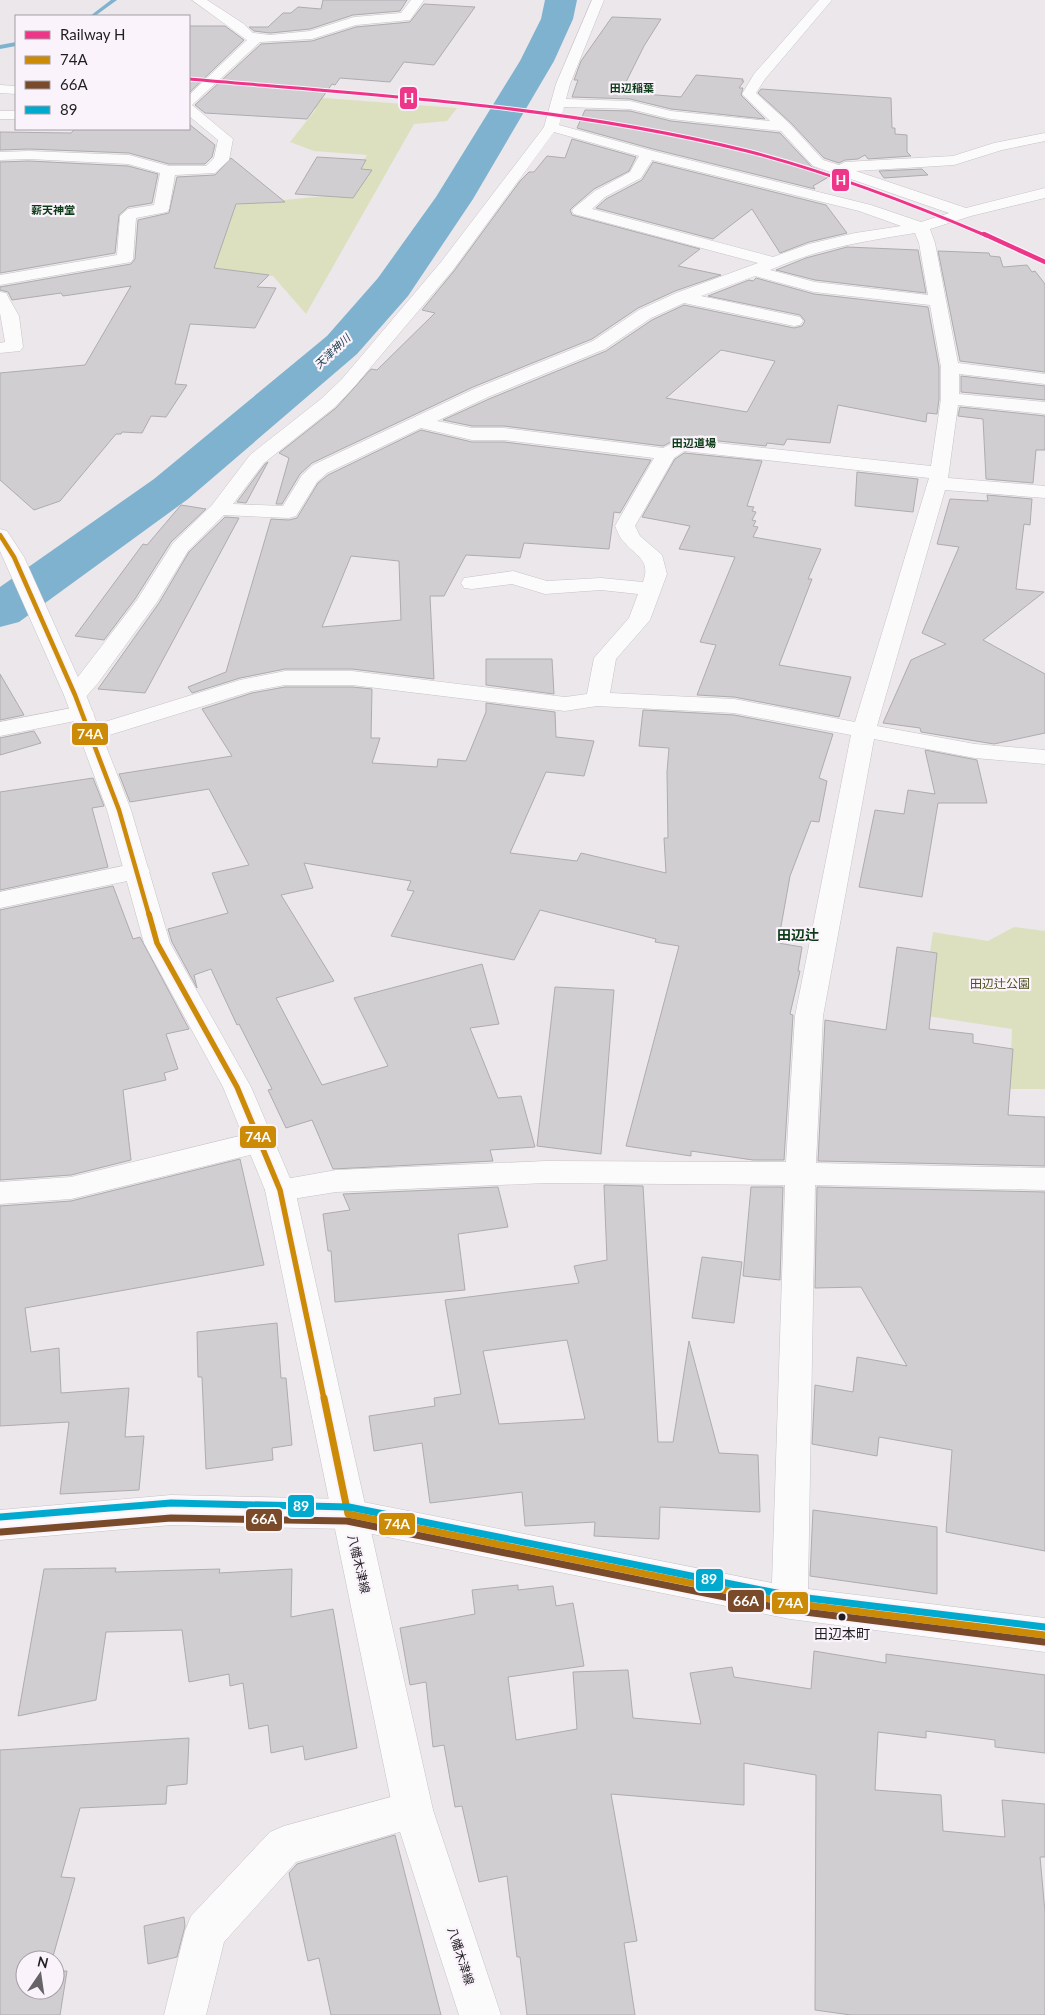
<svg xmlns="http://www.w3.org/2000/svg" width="1045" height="2015" font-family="Lato,'Noto Sans JP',sans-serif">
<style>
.green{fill:#dde0be}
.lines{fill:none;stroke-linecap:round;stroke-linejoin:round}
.stream{fill:#7eb2ce;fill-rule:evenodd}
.river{fill:#7eb2ce;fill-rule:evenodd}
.building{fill:#d1ced2;stroke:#aeacaf;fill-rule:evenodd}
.minor-casing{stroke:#c7c3c7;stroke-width:1}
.major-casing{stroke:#c7c3c7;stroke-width:1}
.minor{fill:#fcfbfc;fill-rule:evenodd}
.major{fill:#fcfbfc;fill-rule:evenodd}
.bus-1-far2-casing{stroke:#faf3fb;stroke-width:8}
.bus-1-far1-casing{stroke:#faf3fb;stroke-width:9}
.bus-1-casing{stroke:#faf3fb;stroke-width:11}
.bus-2-casing{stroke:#faf3fb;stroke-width:11}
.bus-3-casing{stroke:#faf3fb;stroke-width:11}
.bus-1-far2{stroke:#cc8b07;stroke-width:4.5}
.bus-1-far1{stroke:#cc8b07;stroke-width:5.5}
.bus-1{stroke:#cc8b07;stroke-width:7}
.bus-2{stroke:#7a4b2a;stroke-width:7}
.bus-3{stroke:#00a9ce;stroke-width:7}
.rail-1-far1-casing{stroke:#faf3fb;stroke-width:5}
.rail-1-casing{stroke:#faf3fb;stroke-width:7}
.rail-1-far1{stroke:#ee3689;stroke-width:3}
.rail-1{stroke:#ee3689;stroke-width:4.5}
.bus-dot{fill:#201e21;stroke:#faf3fb;stroke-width:2}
.labels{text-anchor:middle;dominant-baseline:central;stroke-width:4.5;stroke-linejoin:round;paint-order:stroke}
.far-neighbourhood-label{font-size:11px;font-weight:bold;fill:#0b3a16;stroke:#faf3fb}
.far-water-label{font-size:11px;font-style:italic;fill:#1b3d4e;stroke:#faf3fb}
.park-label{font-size:12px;fill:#4d521d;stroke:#faf3fb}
.street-label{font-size:12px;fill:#201e21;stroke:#faf3fb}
.neighbourhood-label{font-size:14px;font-weight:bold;fill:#0b3a16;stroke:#faf3fb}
.near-bus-label{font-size:14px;fill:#201e21;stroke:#faf3fb}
.line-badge{stroke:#faf3fb;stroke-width:2}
.badge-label{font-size:14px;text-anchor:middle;font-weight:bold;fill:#fff}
</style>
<rect width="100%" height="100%" fill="#ebe7eb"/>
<g class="green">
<path d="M258,93l199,15 -10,13 -33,3 -108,190 -33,-38 -61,-6 -8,-62 141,-14 22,-39 -53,-4 -24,-9 26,-33 -65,-6z"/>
<path d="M1014,927l31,4v158h-35l2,-60 -91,-14 12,-83 55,9z"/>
</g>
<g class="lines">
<g class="stream">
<path d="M111,0h6l-22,16h-5z"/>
<path d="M16,42v4l-16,3v-4z"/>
</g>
<path class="river" d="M545,0h32l-4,19 -19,42 -81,138 -65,97 -51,58 -169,145 -169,123 -19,5v-40l154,-108 173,-143 51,-58 58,-81 84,-136 21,-42z"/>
</g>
<g class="building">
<path d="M323,0h84l-7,11 -47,4 -43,14 -40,4 -16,-2 -5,-4h19l15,-14h8l7,-6 23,2z"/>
<path d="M424,4l51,3 -41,58 -30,-3 -14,20 -50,-4 -5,7 -3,-1 -25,35 -102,-6 -10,-8 66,-61 51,-3 44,-14 54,-5z"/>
<path d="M612,17l49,2 -17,27 -23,46 60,5 15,-22 47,4 -1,2h2l-5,7h4l-2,7 24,24 -94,-10 -41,-10 -58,-2 6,-17h-4l7,-19z"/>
<path d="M189,26h36l19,14 -55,53z"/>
<path d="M761,89l130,9 1,30h3v6l12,1v17l4,4 -43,3 -3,-4 -7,4 -13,1 -6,3 -15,-5 -33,-35 -33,-30z"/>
<path d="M585,110l45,1 41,10 109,12 32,34 20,8 -19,11 2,3 -162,-40 -76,-21z"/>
<path d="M189,124l26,21 -3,12 -7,7h-36l-40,-11 -100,-4 -29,1v-18l71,1 4,-4h114z"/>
<path d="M572,139l64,18 -7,14 -35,18 -21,18 -3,3 2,5 128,34 -22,17 43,9 -46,16 -37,17 -46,31 -119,48 -161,76 -12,11 -18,30h-6l13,-46 -10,-5 57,-45 35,-39 6,1 58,-57 -13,-3 32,-39 66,-90 9,-9h5l13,-16 18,2z"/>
<path d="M317,157l49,3 -5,9 11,1 -19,28 -58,-4z"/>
<path d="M231,158l54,44 -49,2 -22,64 55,7 -12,12 19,1 -21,40 -65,-4 -15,60 12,1 -21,32 -15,-1 -9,17 -20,-1 -1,2h-5l-56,67 -26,9 -34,-30v-107l85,-8 46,-79 -68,10 -2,-3 -49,7 -4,-8 -8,-2v-3l131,-23 4,-5 3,-39 31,-7 8,-36 38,-2z"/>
<path d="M29,161l99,5 30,8 -6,29 -24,4 -9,8 -4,38 -115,20v-111z"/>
<path d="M653,162l173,43 21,28 -38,9 -29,11 -28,-44 -39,30 -117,-31 10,-9 36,-19z"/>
<path d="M922,169l6,6 -44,3 -5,-7z"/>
<path d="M847,247l71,3 8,43 -111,-13 -39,-10 30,-12z"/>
<path d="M938,251l51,2 1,3 10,1 3,10 24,-2 5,7 3,-1 10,13v88l-85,-11z"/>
<path d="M756,278l58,16 114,13 11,60v32l-2,15 -10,-1 -1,9 -88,-17 -8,38 -43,-4 -3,6 -17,-2 -1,3 -85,-9 -18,9 -159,-20h-32l-29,-6 46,-21 117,-48 46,-31 32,-15 110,23 8,-2 3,-5 -5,-6 -92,-19 41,-16 4,1zM721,350l54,11 -28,51 -81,-14z"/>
<path d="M961,376l84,10v14l-84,-8z"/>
<path d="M960,407l85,9v34h-9l-3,33 -47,-4 -3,-60 -25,-3z"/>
<path d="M421,430l51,12h32l147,18 -31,53 -6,-1 -5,37 -85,-6 -4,15 -54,-3 -22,41h-14l4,83 -82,-10h-67l-45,9 -48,15 -4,-6 38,-15 45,-153 18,1 8,-2 21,-35 10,-8zM351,556l48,5 2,59 -79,7z"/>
<path d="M684,453l78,8 -15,45 7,1 -2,4 4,1 -4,8 4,1 -3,5 5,1 -5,10 68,12 -13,30h4l-33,86 72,12 -12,40 -105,-20 -37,-2 19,-50 -16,-3 35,-85 -56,-8 11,-23 -48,-9 33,-58z"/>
<path d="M268,462l-22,41 -9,-1 28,-38z"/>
<path d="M857,472l61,7 -5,33 -58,-6z"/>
<path d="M987,495l45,4 -2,26 -6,-1 -8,65 28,3 -61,48 62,34v59l-51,11 -73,-12 -1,-4 -37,-5 28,-63 35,-16 -24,-11 37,-86 -22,-3 13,-45 38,2z"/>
<path d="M181,505l25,4 -35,33 -36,57 -31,41 -29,-4 68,-92 4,1z"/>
<path d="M225,517l14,1 -94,175 -47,-4 61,-86 30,-51z"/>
<path d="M486,659h66l2,35 -68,-9z"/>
<path d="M0,674l24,41 -24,5z"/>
<path d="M285,687h67l20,2 -1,49h9l-8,25 65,4 1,-8 28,2 20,-49v-9l69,9 1,25 38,4 -10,35 -38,-4 -36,81 67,8 4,-8 85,20 -2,-35h4l-1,-66 2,-24 -30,-2 4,-36 91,5 99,19 -14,44 8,3 -8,41 -8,-1 -21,55 -12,67 24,4 -4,24h2l-10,43 3,1 -9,145h-31l-62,-9v5l-65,-10 53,-200 -24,-4 1,-3 -116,-29 -26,50 -123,-24 23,-45 -7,-1 4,-9 -107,-18 9,25 -32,7 53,86 -58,17 46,87 66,-19 -34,-68 128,-34 17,60 -29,4 28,70 23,-2 14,51 -45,3 3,11 -160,8 -21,-49 -26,8 -18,-38 4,-1 -33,-65 -2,1 -26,-56 -17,6 3,13 -25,-46 -4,-13 60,-16 -16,-40 37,-8 -40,-76 -79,13 -11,-28 113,-18 -30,-47 50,-16z"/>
<path d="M34,731l7,12 -41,12v-17z"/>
<path d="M925,750l52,10 10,43h-49l-16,94 -63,-10 16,-77 29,4 4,-24 27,4z"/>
<path d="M93,778l11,28 -12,2 16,59 -108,23v-98z"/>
<path d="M113,886l20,53 7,-2 49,92 -23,5 12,35 -14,4 2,7 -43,10 8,70 -60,15 -71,5v-270z"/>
<path d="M897,947l40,6 -8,76 44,5v9l40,6 -5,66 37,2v49l-227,-5 7,-141 61,10z"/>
<path d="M555,987l59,3 -13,164 -64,-8z"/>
<path d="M240,1159l24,106 -239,43 6,44 28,-4 2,45 68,-5 -4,49 19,-1 -5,54 -79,4 9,-72 -69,4v-220l71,-5z"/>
<path d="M604,1185l39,1 15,256h15l16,-101 30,112 39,2 2,57 -100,-5 -1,32 -65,-3 1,-14 -70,4 -3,-34 -92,11 -8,-60 -48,8 -5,-35 66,-10 -1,-8 27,-4 -16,-94 134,-17 -5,-17 33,-6zM567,1340l18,79 -86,5 -16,-73z"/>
<path d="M498,1187l10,40 -50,7 7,56 -130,12 -4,-51h-3l-5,-37 27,-4 -7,-16z"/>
<path d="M751,1187h32l-3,93 -37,-4z"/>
<path d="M817,1187l228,5v359l-99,-19 6,-82 -73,-13 -2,19 -65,-12 3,-59 38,7 4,-35 50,9 -46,-79 -46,1z"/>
<path d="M702,1257l40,5 -8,61 -42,-5z"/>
<path d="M277,1323l4,55h5l6,67 -20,3 1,12 -67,9 -4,-92h-4l-1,-45z"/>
<path d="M813,1510l124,17v67l-127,-18z"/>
<path d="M116,1568l-1,4 105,-3 -1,4 73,-4 -1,48 42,-8 24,139 -52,12 -2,-14 -32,7 -3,-28 -19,4 -6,-46 -13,3 -1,-12 -40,8 -7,-52 -76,2 -10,68 -78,16 26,-147z"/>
<path d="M518,1585v5l35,-4 3,20 17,-3 11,63 -76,11 8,63 61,-11 -4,-57 55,-2 5,48 68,6 -11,-51 42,-6 2,10 77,12 3,-38 72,12v-9l159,21v78l-50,-6v-7l-69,-9v7l-48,-6 -3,58 66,5 2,36 62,6 -3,-37 43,4v53h-5l5,55v103h-194l-36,-5 1,-235 -72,-12v42l-133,-11 26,147 -13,2 11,72h-108l-7,-58h-3l-10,-81 -28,6 -17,-76 -7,1 -11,-62 -11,2 -7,-65 -16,3 -10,-57 75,-14 -3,-24z"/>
<path d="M189,1738l-2,46 -20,2 -1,18 -86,4 -19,69 14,1 -23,82h-27v30h30v-19h12l-7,44h-60v-265z"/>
<path d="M395,1835l46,180h-110l-12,-57 -11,3 -19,-88 8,-9z"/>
<path d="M184,1917l1,9 -8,31 -29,7 -4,-38z"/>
</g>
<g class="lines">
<g class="minor-casing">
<g id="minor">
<path d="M192,0h15l37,24 9,9 17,2 40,-4 44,-14 47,-4 10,-13h13l-14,20 -54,5 -44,14 -52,3 -68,63 41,34 -4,21 -14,13 -40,2 -6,34 -2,3 -31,6 -3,41 -2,3 -131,23v-10l117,-20 3,-39 8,-7 26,-4 6,-32 -32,-9 -99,-5 -29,1v-8l29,-1 100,4 40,11h37l8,-8 4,-18 -29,-24v-21l58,-55z"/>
<path d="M592,0h12l-34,84 -4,15 64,2 41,10 99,10 -28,-27 12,-20 65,-74h13l-67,79 -9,14 34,31 33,36 16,5 6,-3 108,-6 41,-13 51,-10v8l-43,9 -48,15 -98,6 110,37 79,-20v10l-74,18 -41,13 5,14 23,120 87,11v10l-86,-10v20l86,8v12l-87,-9 -10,73 97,8v12l-100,-8 -68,236 98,18 70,6v14l-70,-6 -101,-19 -51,277 -7,147 229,5v22l-230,-5 -7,404 237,29v34l-255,-33 -442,-90 -177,-4 -171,15v-30l171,-15 177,4 424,84 13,-398 -239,-2 -210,9 -56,9 -11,-3 -4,-8 4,-8 67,-12 210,-9 240,1 9,-146 56,-281 -117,-22 -137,-7 -32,5 -213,-26h-67l-33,6 -162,50 -8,-2 -4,-5 4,-5 158,-49 45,-9h67l213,26 22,-3 7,-36 35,-40 9,-24 -37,-4 -56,4 -33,-10 -40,5 -8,-1 -3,-5 3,-5 49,-7 34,10 54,-3 42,4c8,-22 -6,-25 -18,-39 -5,-4 -7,-11 -10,-17l39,-68 -150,-18h-32l-51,-12 -94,45 -10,9 -21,34 -7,2 -65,-3 -36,36 -31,51 -59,81 -15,17 -8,2 -8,-2 -3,-5 73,-95 36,-57 39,-38 38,-50 71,-56 21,-20 99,-117 103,-135 12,-43zM564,107l66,2 41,10 110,12 32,35 136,47 -28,9 -50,-17 -218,-54 -94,-26zM554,132l85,24 -9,16 -35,19 -21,17 -2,3 2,3 184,49 -82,30 -37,17 -46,31 -119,48 -161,76 -11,10 -19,31 -50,-2 31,-41 71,-56 19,-20 99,-117zM652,160l207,51 42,15 -46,7 -46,11 -36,13 -181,-48 13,-12 36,-19zM915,233l4,10 9,52 -113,-13 -45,-12c46,-21 95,-29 145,-37zM755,276l59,16 116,13 11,62v32l-10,67 -250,-27 -18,9 -159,-20h-32l-35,-7 51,-24 117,-48 46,-31 33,-15 110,23 6,-1 3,-4 -3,-4 -99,-21zM684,451l245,27 -74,244 -121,-23 -124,-6 6,-34 34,-39 17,-46 -5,-19 -22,-19 -5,-10 39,-68z"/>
<path d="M0,85l16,1v8l-16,-1z"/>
<rect x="0" y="111" width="16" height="8"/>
<path d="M0,292l6,1 13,23 4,31 -3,4 -20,2v-10l5,-1 -5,-29z"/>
<path d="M82,706l8,2 4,5 -4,5 -90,18v-14z"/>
<path d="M137,863l9,2 4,6 -4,6 -146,31v-16z"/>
<path d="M260,1131l10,3 5,8 -5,8 -199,49 -71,5v-22l71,-5z"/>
<path d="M413,1791l14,5 6,14 -6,14 -131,38 -72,80 -18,73h-42l21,-84 6,-15 79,-84 14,-6z"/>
</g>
</g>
<g class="major-casing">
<path id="major" d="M0,529l7,2 17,26 62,138 45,115 39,133 81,144 44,103 138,620 68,205h-42l-66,-205 -128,-620 -42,-103 -79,-144 -37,-133 -43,-115 -64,-144z"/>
</g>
<use href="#minor" class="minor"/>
<use href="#major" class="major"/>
<g class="bus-1-far2-casing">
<path id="bus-1-far2" d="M0,535l14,22 61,138 44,115 30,105"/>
</g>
<g class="bus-1-far1-casing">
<path id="bus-1-far1" d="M149,914l8,29 80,144 43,103 44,209"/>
</g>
<g class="bus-1-casing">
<path id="bus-1" d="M324,1398l24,116 442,89 255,32"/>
</g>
<g class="bus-2-casing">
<path id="bus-2" d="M1,1532l170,-14 176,3 442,89 255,32"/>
</g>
<g class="bus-3-casing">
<path id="bus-3" d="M0,1517l171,-14 178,4 442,89 254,31"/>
</g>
<use href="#bus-1-far2" class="bus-1-far2"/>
<use href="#bus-1-far1" class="bus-1-far1"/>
<use href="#bus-1" class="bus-1"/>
<use href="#bus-2" class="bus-2"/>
<use href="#bus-3" class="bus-3"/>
<g class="rail-1-far1-casing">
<path id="rail-1-far1" d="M189,79c186,16 376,27 558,72 82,21 163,52 240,85"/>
</g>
<g class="rail-1-casing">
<path id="rail-1" d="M984,234l61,28"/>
</g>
<use href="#rail-1-far1" class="rail-1-far1"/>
<use href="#rail-1" class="rail-1"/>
</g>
<circle class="bus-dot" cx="842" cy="1617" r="4.5"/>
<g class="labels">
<g class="far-neighbourhood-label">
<text x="632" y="87">田辺稲葉</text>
<text x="53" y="209">薪天神堂</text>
<text x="694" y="442">田辺道場</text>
</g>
<g class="far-water-label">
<text transform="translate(332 351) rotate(-43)">天津神川</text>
</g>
<g class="park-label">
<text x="1000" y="983">田辺辻公園</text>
</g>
<g class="street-label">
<text transform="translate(359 1564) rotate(77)">八幡木津線</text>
<text transform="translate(461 1956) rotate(72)">八幡木津線</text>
</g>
<g class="neighbourhood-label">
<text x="798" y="934">田辺辻</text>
</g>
<g class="near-bus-label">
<text x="842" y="1633">田辺本町</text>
</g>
</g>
<g class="line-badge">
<rect x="399" y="86" width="19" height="24" rx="5" fill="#ee3689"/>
<rect x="831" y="168" width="19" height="24" rx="5" fill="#ee3689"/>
<rect x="71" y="722" width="38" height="24" rx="5" fill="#cc8b07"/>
<rect x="239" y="1125" width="38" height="24" rx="5" fill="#cc8b07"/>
<rect x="287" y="1494" width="28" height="24" rx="5" fill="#00a9ce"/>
<rect x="245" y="1508" width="38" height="24" rx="5" fill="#7a4b2a"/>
<rect x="378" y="1512" width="38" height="24" rx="5" fill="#cc8b07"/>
<rect x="695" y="1568" width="29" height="24" rx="5" fill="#00a9ce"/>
<rect x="727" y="1589" width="38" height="24" rx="5" fill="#7a4b2a"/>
<rect x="771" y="1591" width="38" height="24" rx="5" fill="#cc8b07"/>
</g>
<g class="badge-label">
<text x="409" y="103">H</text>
<text x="841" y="185">H</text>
<text x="90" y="739">74A</text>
<text x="258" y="1142">74A</text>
<text x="301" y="1511">89</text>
<text x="264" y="1524">66A</text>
<text x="397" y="1529">74A</text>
<text x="709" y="1584">89</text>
<text x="746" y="1606">66A</text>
<text x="790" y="1608">74A</text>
</g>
<rect x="15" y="15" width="175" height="115" fill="#faf3fb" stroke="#a39ea4"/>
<rect x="25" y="31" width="25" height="8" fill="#ee3689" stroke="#a39ea4"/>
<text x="60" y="40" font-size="15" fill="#201e21">Railway H</text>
<rect x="25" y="56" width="25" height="8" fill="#cc8b07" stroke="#a39ea4"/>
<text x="60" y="65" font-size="15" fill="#201e21">74A</text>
<rect x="25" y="81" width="25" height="8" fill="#7a4b2a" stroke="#a39ea4"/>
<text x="60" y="90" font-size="15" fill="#201e21">66A</text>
<rect x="25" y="106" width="25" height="8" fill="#00a9ce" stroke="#a39ea4"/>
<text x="60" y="115" font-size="15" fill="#201e21">89</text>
<g transform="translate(40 1975) rotate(13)"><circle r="24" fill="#faf3fb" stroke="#a39ea4"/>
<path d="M0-4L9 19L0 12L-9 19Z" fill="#676468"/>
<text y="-8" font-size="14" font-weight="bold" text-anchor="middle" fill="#201e21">N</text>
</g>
</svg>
